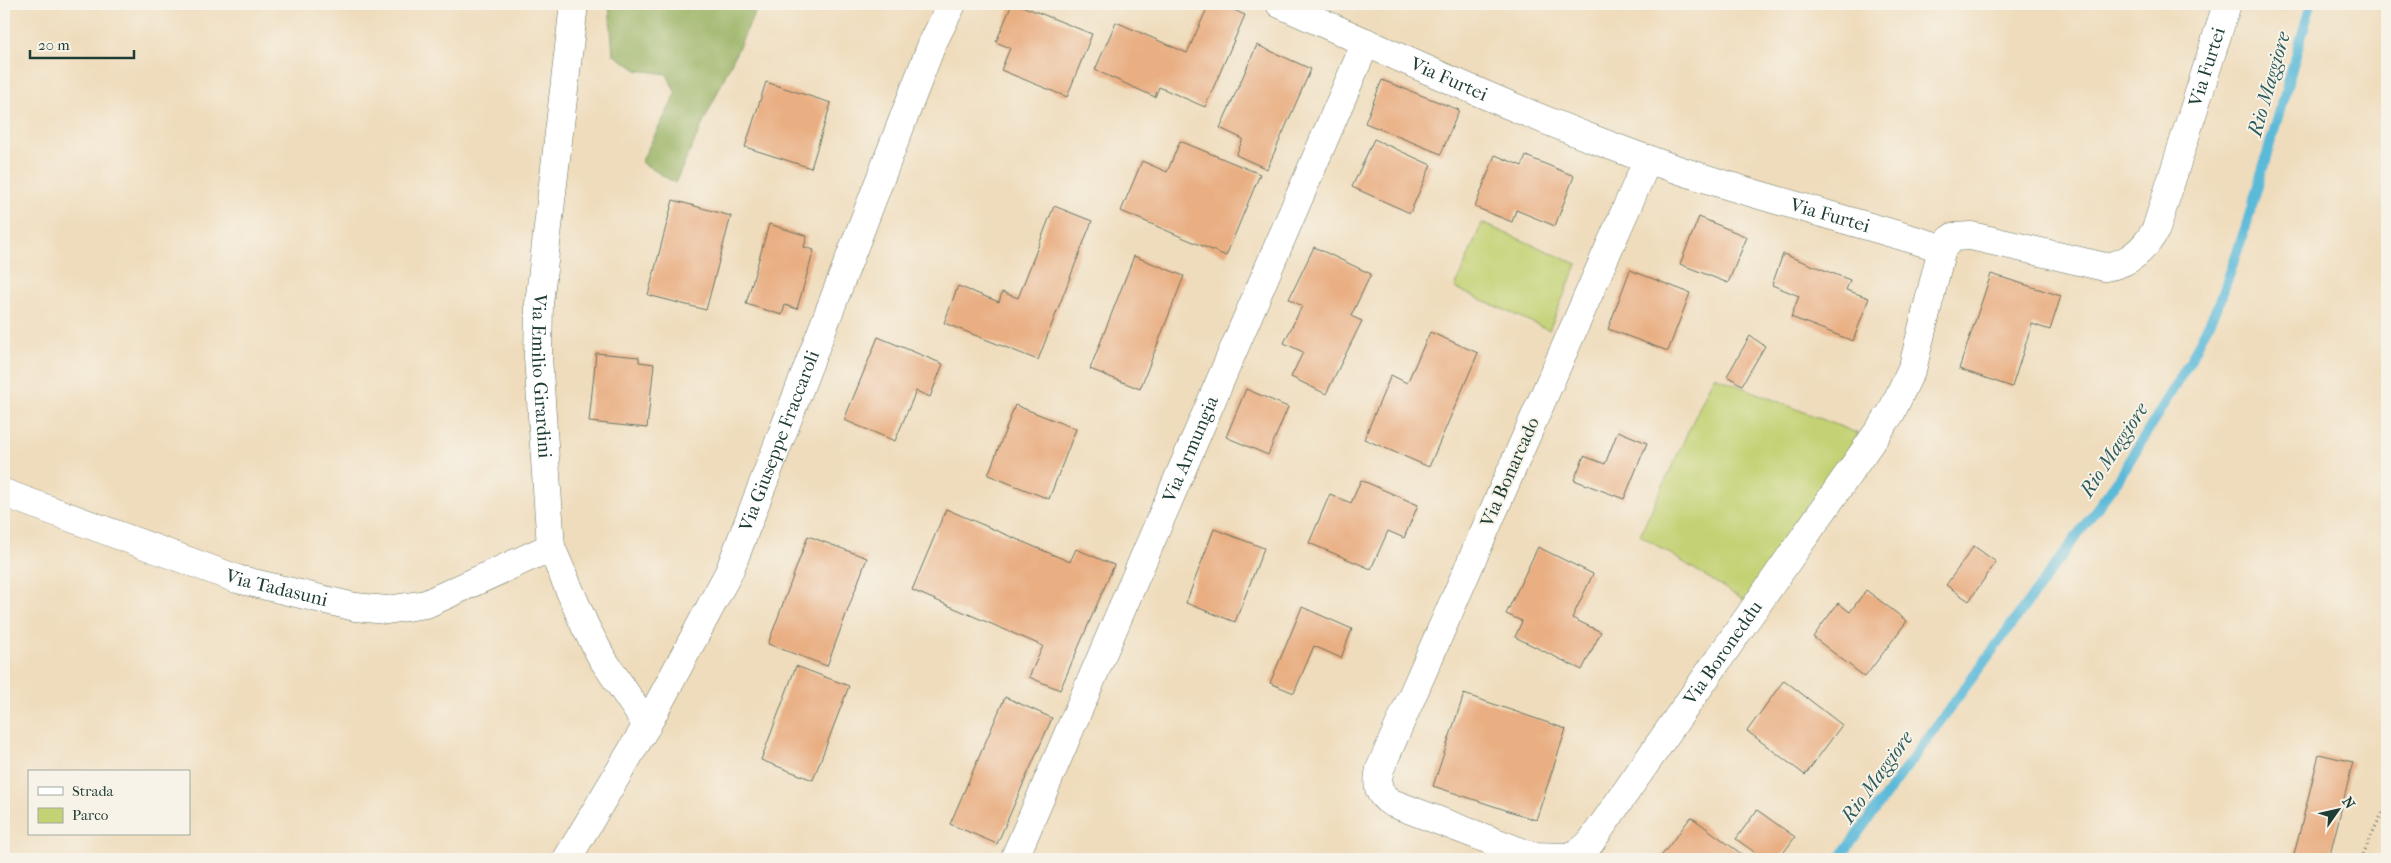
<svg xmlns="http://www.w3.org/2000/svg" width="2391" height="863" font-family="'IM FELL French Canon',serif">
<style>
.green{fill:#c4d274;stroke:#728854}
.forest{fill:#9bb466;stroke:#5d784d}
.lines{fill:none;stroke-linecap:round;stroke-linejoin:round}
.stream{stroke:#5bbad9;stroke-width:10}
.building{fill:#e9ae82}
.minor-casing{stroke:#687564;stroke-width:29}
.path{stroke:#687564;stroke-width:3;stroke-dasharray:1 4;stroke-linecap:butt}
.minor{stroke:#fff;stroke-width:28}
.labels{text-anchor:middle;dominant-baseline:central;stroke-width:4;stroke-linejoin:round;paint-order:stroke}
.street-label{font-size:19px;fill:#1f3d34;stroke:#f7f3e8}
.water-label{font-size:20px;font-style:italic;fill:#2e5c5d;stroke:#f7f3e8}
</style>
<rect width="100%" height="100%" fill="#f7f3e8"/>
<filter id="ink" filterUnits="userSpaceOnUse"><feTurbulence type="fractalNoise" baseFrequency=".02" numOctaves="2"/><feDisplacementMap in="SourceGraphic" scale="10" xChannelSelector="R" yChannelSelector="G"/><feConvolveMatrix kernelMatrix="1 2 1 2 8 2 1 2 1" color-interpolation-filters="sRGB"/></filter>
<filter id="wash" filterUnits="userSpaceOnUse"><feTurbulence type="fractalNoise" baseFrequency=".0096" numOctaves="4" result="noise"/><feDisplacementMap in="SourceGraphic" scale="20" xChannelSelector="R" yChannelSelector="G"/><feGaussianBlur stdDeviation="1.12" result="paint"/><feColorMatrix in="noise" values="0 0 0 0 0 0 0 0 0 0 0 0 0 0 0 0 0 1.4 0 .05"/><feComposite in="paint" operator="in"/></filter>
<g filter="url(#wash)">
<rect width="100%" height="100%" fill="#efdcbc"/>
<g class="green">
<path d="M1482,223l95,41 -28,66 -94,-42z"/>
<path d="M1714,376l145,58 -112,168 -107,-67z"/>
</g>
<path class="forest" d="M609,4h150l-84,179 -34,-21 35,-68 -9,-20 -30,-4 -24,-16z"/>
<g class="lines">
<path class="stream" d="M1839,859l281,-382 70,-116 30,-60 26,-75 65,-222"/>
</g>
<g id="blocks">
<g class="building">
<path d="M1012,4h5l75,30 -25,63 -66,-27 9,-22 -14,-6z"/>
<path d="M1209,4h11l25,11 -40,92 -46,-20 -4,10 -60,-27 21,-48 71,31z"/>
<path d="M1257,45l54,24 -44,100 -31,-14 7,-16 -23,-11z"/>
<path d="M1382,80l77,30 -18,44 -76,-31z"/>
<path d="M766,82l65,21 -20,65 -66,-21z"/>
<path d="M1374,139l57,26 -21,48 -58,-26z"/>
<path d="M1180,141l80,33 -34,82 -105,-45 21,-50 25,11z"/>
<path d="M1495,155l27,11 4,-10 48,20 -19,50 -39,-16 -4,12 -37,-15z"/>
<path d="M673,200l58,16 -25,94 -58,-15z"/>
<path d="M1054,206l38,15 -54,139 -94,-37 14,-37 41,16 3,-10 16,6z"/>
<path d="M1699,217l48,20 -19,46 -48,-19z"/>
<path d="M769,224l38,12 -3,11 10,3 -17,59 -12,-4 -3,10 -36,-11z"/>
<path d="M1314,247l57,27 -20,42 11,5 -36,73 -35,-17 12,-25 -19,-9 18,-37 -13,-7z"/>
<path d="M1783,254l67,26 -4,10 23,8 -16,43 -62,-24 8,-21 -27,-11z"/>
<path d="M1134,256l50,20 -44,113 -50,-20z"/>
<path d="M1630,270l60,23 -22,58 -60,-22z"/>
<path d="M1991,274l70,22 -11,34 -18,-6 -20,63 -53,-18z"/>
<path d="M1430,332l48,21 -49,114 -65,-28 27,-64 16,8z"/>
<path d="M1750,336l15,10 -23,39 -15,-9z"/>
<path d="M878,337l65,27 -13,33 -14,-6 -21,50 -51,-21z"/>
<path d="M596,353l43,4v5l15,2 -7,64 -58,-6z"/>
<path d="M1246,389l42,18 -20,48 -42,-18z"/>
<path d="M1015,405l61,24 -27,70 -61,-24z"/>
<path d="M1618,431l29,12 -23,56 -50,-19 10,-24 21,8z"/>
<path d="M1361,480l57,25 -14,33 -16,-7 -17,38 -62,-26 21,-49 21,9z"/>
<path d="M946,509l124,53 6,-13 38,16 -54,125 -31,-13 14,-31 -131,-56z"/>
<path d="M1214,529l50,19 -29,74 -49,-19z"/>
<path d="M808,536l59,22 -40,108 -59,-22z"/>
<path d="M1974,546l22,16 -27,39 -23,-16z"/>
<path d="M1538,547l55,27 -21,44 29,14 -19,38 -67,-33 7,-16 -16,-7z"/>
<path d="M1866,590l41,31 -42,56 -52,-40 25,-34 12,9z"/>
<path d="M1302,607l50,22 -11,29 -27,-12 -20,47 -24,-10z"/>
<path d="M796,666l53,20 -36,94 -52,-20z"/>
<path d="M1784,680l58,45 -37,50 -58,-44z"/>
<path d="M1464,694l102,35 -30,91 -103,-34z"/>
<path d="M1005,697l47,21 -55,126 -47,-20z"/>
<path d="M2319,754l34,8 -24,97h-36z"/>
<path d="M1757,810l38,27 -16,22h-15l-28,-20z"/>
<path d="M1691,817l52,38 -3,4h-81z"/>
</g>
</g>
</g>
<g filter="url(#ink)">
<use href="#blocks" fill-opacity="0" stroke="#687564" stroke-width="1"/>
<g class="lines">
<g class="minor-casing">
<g id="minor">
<path id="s1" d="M574,4l-35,300 -1,53 13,190 34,79 17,32 45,67"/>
<path id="s2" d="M1280,4c108,48 215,98 326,140 109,42 224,70 336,104l11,-11 18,-1 134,31c24,-3 40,-18 51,-38l71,-225"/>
<path id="s3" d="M1648,159l-268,610c-4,16 -2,26 12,34l140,53 35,1 13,-5 10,-9 301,-430 22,-47 29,-118"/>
<path id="s4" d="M4,493l233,86 118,28 32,3 39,-6 125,-57"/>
<path id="s5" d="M1015,857l351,-815"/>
<path id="s6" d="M567,859l80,-134 82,-153 203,-528 20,-40"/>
</g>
</g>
<path class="path" d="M2361,859l18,-40 8,-12"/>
<use href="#minor" class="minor"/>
</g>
</g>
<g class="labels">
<g class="street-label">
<text stroke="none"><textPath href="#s2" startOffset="1114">Via Furtei</textPath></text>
<text stroke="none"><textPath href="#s2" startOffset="185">Via Furtei</textPath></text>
<text stroke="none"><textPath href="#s2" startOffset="590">Via Furtei</textPath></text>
<text stroke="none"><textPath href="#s1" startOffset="374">Via Emilio Girardini</textPath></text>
<text stroke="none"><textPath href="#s6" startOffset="470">Via Giuseppe Fraccaroli</textPath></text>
<text stroke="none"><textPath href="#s5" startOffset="444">Via Armungia</textPath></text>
<text transform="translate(1510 472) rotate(-66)">Via Bonarcado</text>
<text stroke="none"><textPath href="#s4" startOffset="289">Via Tadasuni</textPath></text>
<text stroke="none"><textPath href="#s3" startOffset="1150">Via Boroneddu</textPath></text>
</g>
<g class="water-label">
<text transform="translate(2269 84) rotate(-74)">Rio Maggiore</text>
<text transform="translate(2114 450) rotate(-57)">Rio Maggiore</text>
<text transform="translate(1877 777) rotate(-54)">Rio Maggiore</text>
</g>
</g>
<rect width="2391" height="863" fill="none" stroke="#f7f3e8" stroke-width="20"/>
<rect x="28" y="770" width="162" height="65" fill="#f7f3e8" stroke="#a1aaa0"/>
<rect x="38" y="787" width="25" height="8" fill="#ffffff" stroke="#a1aaa0"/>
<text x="72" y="796" font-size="15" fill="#1f3d34">Strada</text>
<rect x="38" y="808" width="25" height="15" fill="#c4d274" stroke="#a1aaa0"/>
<text x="72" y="820" font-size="15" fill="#1f3d34">Parco</text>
<g transform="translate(2338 810) rotate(56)" stroke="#f7f3e8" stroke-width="4" paint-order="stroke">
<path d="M0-4L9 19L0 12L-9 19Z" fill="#1f3d34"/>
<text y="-8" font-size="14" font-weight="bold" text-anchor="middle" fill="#1f3d34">N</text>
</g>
<path d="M30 50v8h104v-8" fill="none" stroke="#1f3d34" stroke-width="2.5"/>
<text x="38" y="50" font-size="15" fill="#1f3d34" stroke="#f7f3e8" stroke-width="4" paint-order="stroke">20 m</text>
</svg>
